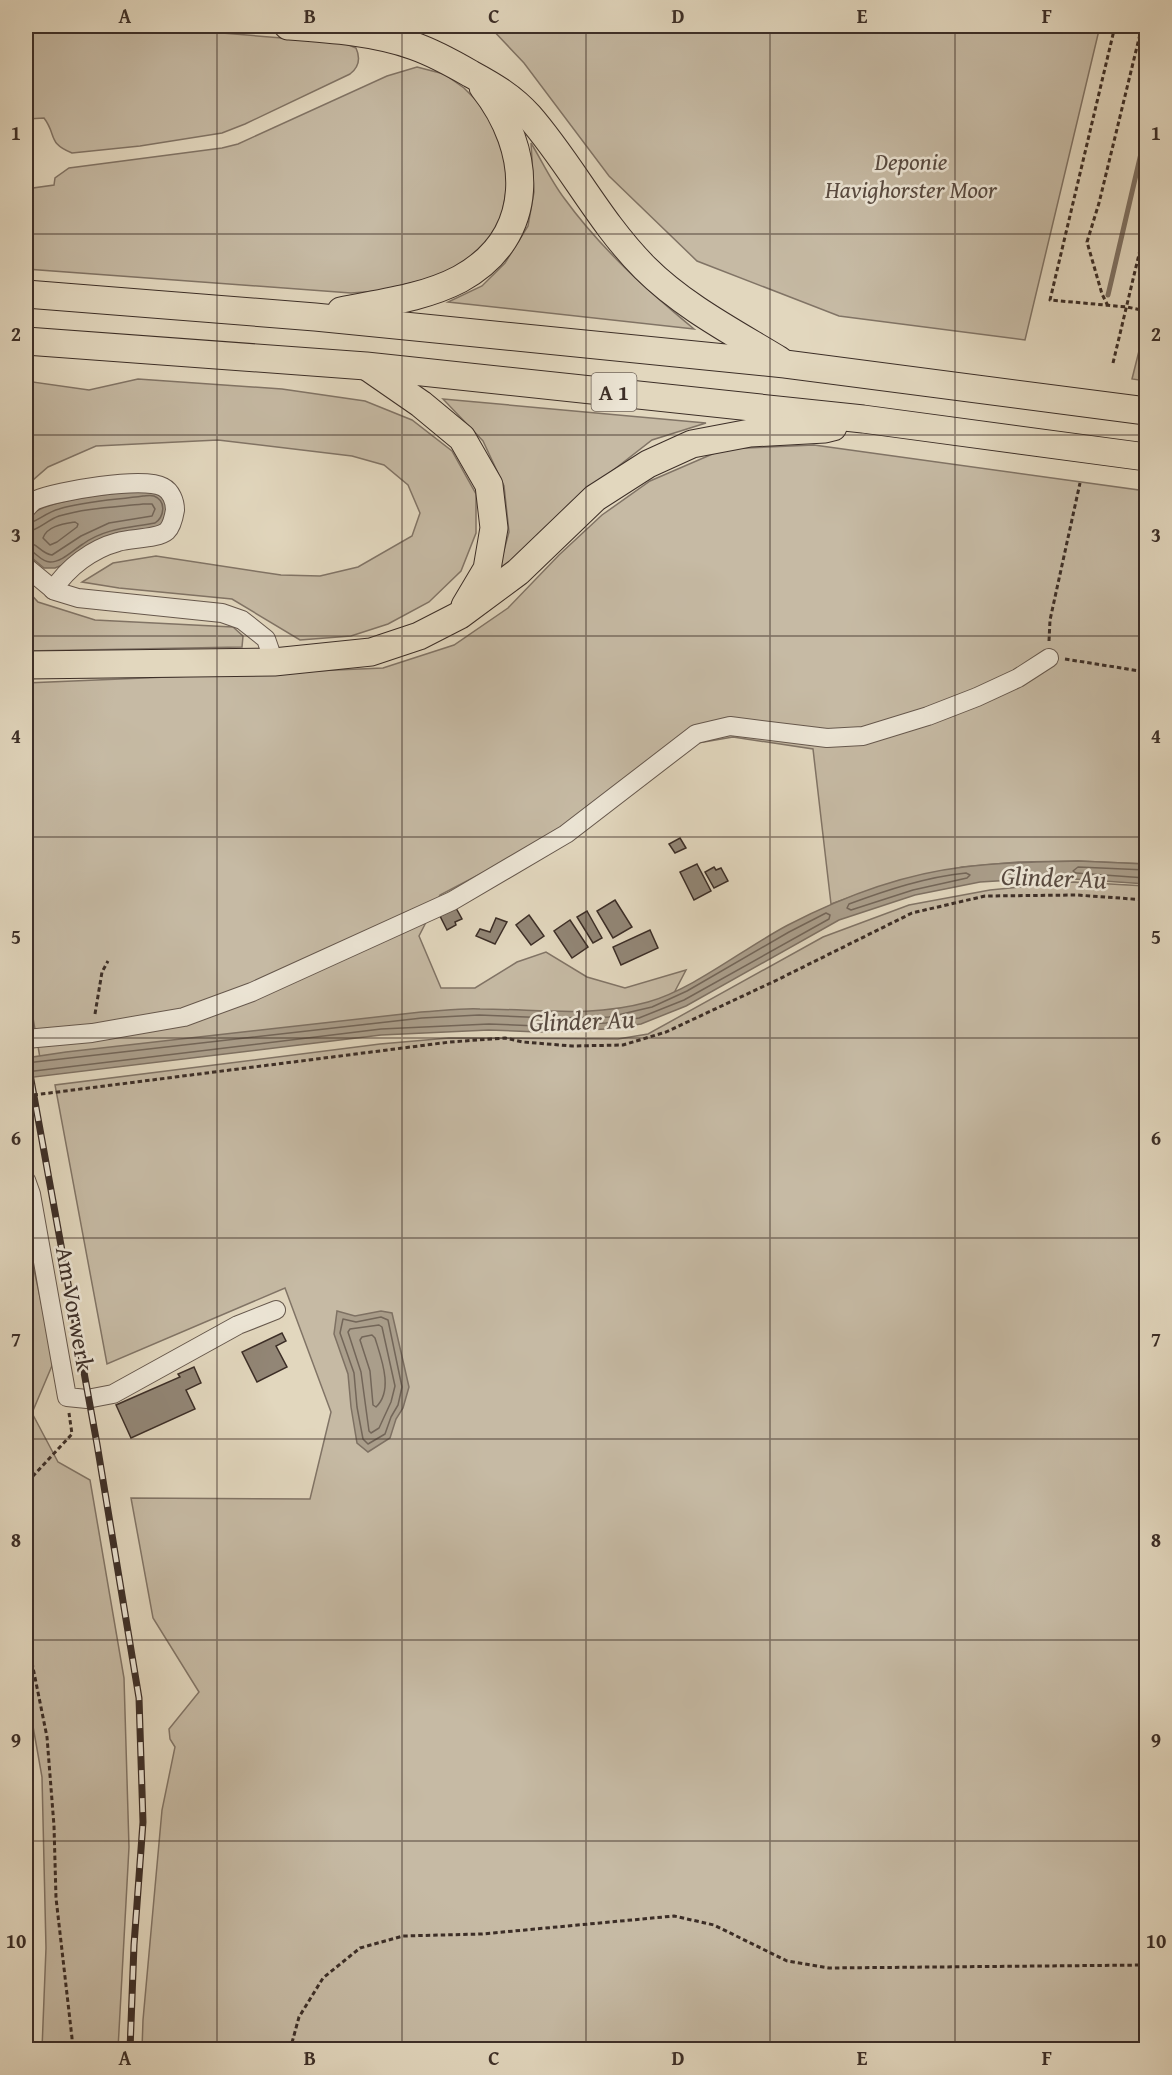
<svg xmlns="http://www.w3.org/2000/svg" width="1172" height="2075" font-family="'Gentium Book Plus',serif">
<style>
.green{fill:#c6baa4;stroke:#817466;stroke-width:1.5}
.water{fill:#aa9e8b;stroke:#7e7163;stroke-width:1.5}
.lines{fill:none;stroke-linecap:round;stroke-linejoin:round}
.shore{stroke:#736659;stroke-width:1.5}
.stream{stroke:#7e7163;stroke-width:5}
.building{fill:#928676;stroke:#3c2e27;stroke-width:1.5}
.minor-casing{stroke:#66584d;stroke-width:20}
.highway-casing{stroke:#3c2e27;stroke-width:29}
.path{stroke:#3c2e27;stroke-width:3;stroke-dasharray:4.5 3;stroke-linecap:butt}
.minor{stroke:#ece5d5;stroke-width:18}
.highway{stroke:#e2d7be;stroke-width:27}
.rail-casing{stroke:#3c2e27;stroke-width:7}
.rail{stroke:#ece5d5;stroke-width:4.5;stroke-dasharray:14;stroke-linecap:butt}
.grid{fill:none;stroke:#3c2e27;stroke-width:1.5;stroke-opacity:0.55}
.labels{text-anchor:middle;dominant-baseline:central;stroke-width:5;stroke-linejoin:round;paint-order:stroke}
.shield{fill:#ece5d5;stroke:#71655b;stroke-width:1.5}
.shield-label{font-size:22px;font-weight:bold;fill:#3c2e27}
.park-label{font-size:24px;font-style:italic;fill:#584a40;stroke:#ece5d5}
.street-label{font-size:24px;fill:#3c2e27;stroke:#ece5d5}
.water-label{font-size:26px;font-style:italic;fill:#584a40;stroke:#ece5d5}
.neatline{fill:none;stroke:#3c2e27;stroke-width:2}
.grid-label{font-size:20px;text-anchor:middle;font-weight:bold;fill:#3c2e27}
</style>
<rect width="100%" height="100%" fill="#e2d7be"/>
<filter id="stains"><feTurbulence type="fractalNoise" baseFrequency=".00333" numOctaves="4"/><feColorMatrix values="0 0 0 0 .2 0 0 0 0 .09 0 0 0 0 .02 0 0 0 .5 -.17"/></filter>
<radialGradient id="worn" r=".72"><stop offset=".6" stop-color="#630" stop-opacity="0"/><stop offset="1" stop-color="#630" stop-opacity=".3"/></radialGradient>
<g class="green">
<path d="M26,26h109l209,17 12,5c5,11 3,19 -6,26l-105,50 -23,9 -82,13 -68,7c-25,-10 -15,-18 -28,-35l-17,1z"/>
<path d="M489,26h611l-75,314 -186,-24 -142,-55 -88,-85 -85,-113z"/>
<path d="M417,67l27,7 20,14 13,13 18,26 15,42 -10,57 -18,23 -34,25 -70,17 -27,2 -325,-24v-80l28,-4 1,-7 14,-10 153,-20 16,-4 149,-68z"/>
<path d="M531,143c11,18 20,38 33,55 37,51 82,91 130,131l-246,-27 34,-16 23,-23 23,-37 6,-34z"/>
<path d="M1146,323v58l-14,-2z"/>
<path d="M138,379l144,10 83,12 47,19 40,31 24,43v39l-15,38 -32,31 -41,22 -37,12 -51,4 -68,-41 -113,-11 -37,-6 31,-19 43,-7 125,19 39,1 38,-9 54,-31 8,-23 -12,-28 -24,-20 -32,-9 -134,-16 -122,6 -48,21 -22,19v-105l63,9z"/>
<path d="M443,399l263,24 -54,17 -77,60 -78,76 12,-44 -5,-46 -21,-45z"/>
<path d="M814,445l332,46v373l-68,-3 -60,1 -56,5 -83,20 -48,17 -18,-155 -80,-12 -35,6 -193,118 -65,34 -21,41 22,52h34l42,-26 29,-10 41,25 38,11 61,-18 -12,23 -46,21h-121l-467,44 -14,-80v-295l357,-15 71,-23 54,-37 51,-53 43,-40 48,-34 74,-32z"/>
<path d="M26,589l12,13 57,18 138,7 10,9 -1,11 -216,4z"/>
<path d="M1074,882l72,4v1163h-1004l1,-29 19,-210 13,-63 -5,-8 -1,-10 30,-37 -46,-74 -22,-120 179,1 21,-87 -46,-124 -178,76 -52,-279 325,-41 69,-6 169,1 30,-5 175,-97 86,-32 81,-15z"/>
<path d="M26,1233l28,128 -22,52 26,49 32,18 34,198 5,169 -11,202h-76l4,-101 -4,-171 -16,-90z"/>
</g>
<g class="water">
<path d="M142,490h14l13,16 -4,18 -110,44h-11l-18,-15c0,-9 -3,-24 1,-33 9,-21 92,-27 115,-30z"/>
<path d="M1078,861l68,3v20l-72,-5 -61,1 -33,2 -65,13 -76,25 -153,86 -45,18 -35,5 -68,3 -49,-2 -108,5 -355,43v-20l40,-6 355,-40c20,-1 40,-4 59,-3 59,0 110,9 168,-7 46,-13 96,-54 140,-77 54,-28 115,-51 176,-58 38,-5 76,-5 114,-6z"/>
<path d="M337,1311l18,5 26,-5 11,2 17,74 -6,21 -7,11 -6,19 -22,14 -11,-9 -6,-36 -3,-33 -14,-40z"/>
</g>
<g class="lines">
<g class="shore">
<path d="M75,522l3,2 -1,3 -20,15 -7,3 -7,-7c4,-12 20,-14 32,-16z"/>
<path d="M26,524c7,0 21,-12 33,-15 26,-8 56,-9 84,-13 3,0 7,-1 11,0 13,5 10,21 1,27 -26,5 -50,5 -72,21 -10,6 -21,18 -33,18 -10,0 -15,-12 -24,-13"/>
<path d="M26,532c12,-1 21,-12 33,-16 26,-8 57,-9 84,-12h9l3,5 -3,7 -43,7 -28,13 -29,19c-11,-1 -15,-13 -26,-13"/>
<path d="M1146,870l-68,-3 -5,4 3,2 70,5"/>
<path d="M966,873l4,2 -3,3 -54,12 -62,20 -4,-2 2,-4c38,-14 77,-27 117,-31z"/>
<path d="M26,1063l396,-45 57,-3 71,3 59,-1 43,-10 35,-16 102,-59 37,-19 4,2 -1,4 -145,81 -45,18 -33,5 -68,3 -49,-2 -108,5 -355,43"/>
<path d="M381,1317l7,3 14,67 -4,18 -7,12 -6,17 -17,10 -5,-5 -6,-32 -3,-34 -14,-40 3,-14 13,3z"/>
<path d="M379,1325l3,2 13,59 -4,16 -12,26 -8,5 -2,-2 -8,-59 -13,-40 2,-3z"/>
<path d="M372,1335l3,3c6,20 19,52 1,69l-3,-2 -3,-34 -10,-31 2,-3z"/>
</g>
<path class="stream" d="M1108,295l38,-163"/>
</g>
<g class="building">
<path d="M680,838l6,10 -11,5 -6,-9z"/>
<path d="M697,864l14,27 -17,9 -14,-28z"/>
<path d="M714,867l2,3 5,-2 7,13 -14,7 -9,-16z"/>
<path d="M615,900l17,27 -19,11 -16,-27z"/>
<path d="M456,908l6,11 -7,3 1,3 -9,5 -7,-14z"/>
<path d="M587,911l15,27 -9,5 -16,-26z"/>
<path d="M529,915l15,21 -13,9 -15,-20z"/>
<path d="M496,918l11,4 -12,22 -19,-8 4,-7 10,3z"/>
<path d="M570,920l18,27 -16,11 -18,-27z"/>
<path d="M650,930l8,18 -37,17 -8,-18z"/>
<path d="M282,1333l4,8 -10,5 11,21 -30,15 -15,-30z"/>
<path d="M194,1367l7,16 -15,7 9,19 -64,29 -15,-33 64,-28 -2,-3z"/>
</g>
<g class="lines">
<g class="minor-casing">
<g id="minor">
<path d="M26,509c3,-4 6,-7 10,-9 21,-9 108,-24 127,-13 8,4 12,14 12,23 -1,6 -3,16 -8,21 -9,8 -36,7 -49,11 -26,7 -50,25 -65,48"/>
<path d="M26,567l29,24 23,7 144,15 20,7 24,19 8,23"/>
<path d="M26,1039l66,-6 92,-16 68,-25 200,-91 114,-67 130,-100 34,-8 97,12 36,-2 65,-20 49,-19 41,-19 31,-20"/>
<path d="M26,1180l5,14 36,203 20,2 26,-5 125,-69 38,-15"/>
</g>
</g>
<g class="highway-casing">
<g id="highway">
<path d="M288,26c42,3 86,6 126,20 20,7 38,17 57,28 22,12 41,23 58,42 42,48 70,106 116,152 38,38 88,64 134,92"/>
<path d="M26,294l289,23 470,47 361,47"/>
<path d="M341,311c39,-8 83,-13 119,-32 78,-43 73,-129 23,-192"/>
<path d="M26,341l340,25 497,53 283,38"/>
<path d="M369,368l52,36 41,34 27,47 5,43 -7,41 -22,37"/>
<path d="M26,665l248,-3 97,-10 48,-16 41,-21 58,-43 77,-74 53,-34 44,-20 58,-11 75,-4 8,-2"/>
</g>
</g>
<g class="path">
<path d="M1115,26l-65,274 77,7 19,4"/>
<path d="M1108,306l-6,-12 -15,-52 12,-39 43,-177"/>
<path d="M1113,363l33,-138"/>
<path d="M1049,641l1,-21 30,-137"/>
<path d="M1065,659l81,13"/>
<path d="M95,1014l7,-42 6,-11"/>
<path d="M26,1096l424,-54 55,-4 18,4 49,4 51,-1 43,-13 111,-52 135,-67 73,-17 92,-1 69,5"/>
<path d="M26,1490l7,-14 39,-42 -3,-21"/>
<path d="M26,1633l21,104 7,89 2,72 16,140v12"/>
<path d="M290,2050l9,-33 24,-39 37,-30 43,-12 79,-2 192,-18 40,9 73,36 42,7 317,-3"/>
</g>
<use href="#minor" class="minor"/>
<use href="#highway" class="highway"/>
<g class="rail-casing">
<path id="rail" d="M26,1052l71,392 42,254 4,124 -9,123 -4,105"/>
</g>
<use href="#rail" class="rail"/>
</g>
<path class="grid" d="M217,26v2024M402,26v2024M586,26v2024M770,26v2024M955,26v2024M26,234h1120M26,435h1120M26,636h1120M26,837h1120M26,1038h1120M26,1238h1120M26,1439h1120M26,1640h1120M26,1841h1120"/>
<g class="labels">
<rect class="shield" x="591.5" y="373" width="45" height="38" rx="4.5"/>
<g class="shield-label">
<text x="614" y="392">A 1</text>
</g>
<g class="park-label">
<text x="911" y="161">Deponie<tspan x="911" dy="28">Havighorster Moor</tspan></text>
</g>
<g class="street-label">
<text transform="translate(75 1309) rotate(80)">Am Vorwerk</text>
</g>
<g class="water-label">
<text transform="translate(1054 877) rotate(2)">Glinder Au</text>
<text transform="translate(582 1020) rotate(-2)">Glinder Au</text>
</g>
</g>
<rect width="1172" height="2075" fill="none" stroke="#e2d7be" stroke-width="66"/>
<rect x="33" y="33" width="1106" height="2009" class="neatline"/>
<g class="grid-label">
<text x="125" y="23">A</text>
<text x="310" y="23">B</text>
<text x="494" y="23">C</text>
<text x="678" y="23">D</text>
<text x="862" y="23">E</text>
<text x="1047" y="23">F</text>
<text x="16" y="140">1</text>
<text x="1156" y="140">1</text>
<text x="16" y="341">2</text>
<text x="1156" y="341">2</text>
<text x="16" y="542">3</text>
<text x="1156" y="542">3</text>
<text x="16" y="743">4</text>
<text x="1156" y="743">4</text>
<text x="16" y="944">5</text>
<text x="1156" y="944">5</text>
<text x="16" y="1145">6</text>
<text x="1156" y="1145">6</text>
<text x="16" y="1346">7</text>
<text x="1156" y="1346">7</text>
<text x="16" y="1547">8</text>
<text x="1156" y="1547">8</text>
<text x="16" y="1747">9</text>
<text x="1156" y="1747">9</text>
<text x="16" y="1948">10</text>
<text x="1156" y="1948">10</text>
<text x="125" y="2065">A</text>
<text x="310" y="2065">B</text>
<text x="494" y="2065">C</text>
<text x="678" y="2065">D</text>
<text x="862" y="2065">E</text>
<text x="1047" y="2065">F</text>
</g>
<rect width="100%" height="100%" filter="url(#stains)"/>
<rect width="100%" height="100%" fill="url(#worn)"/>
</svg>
